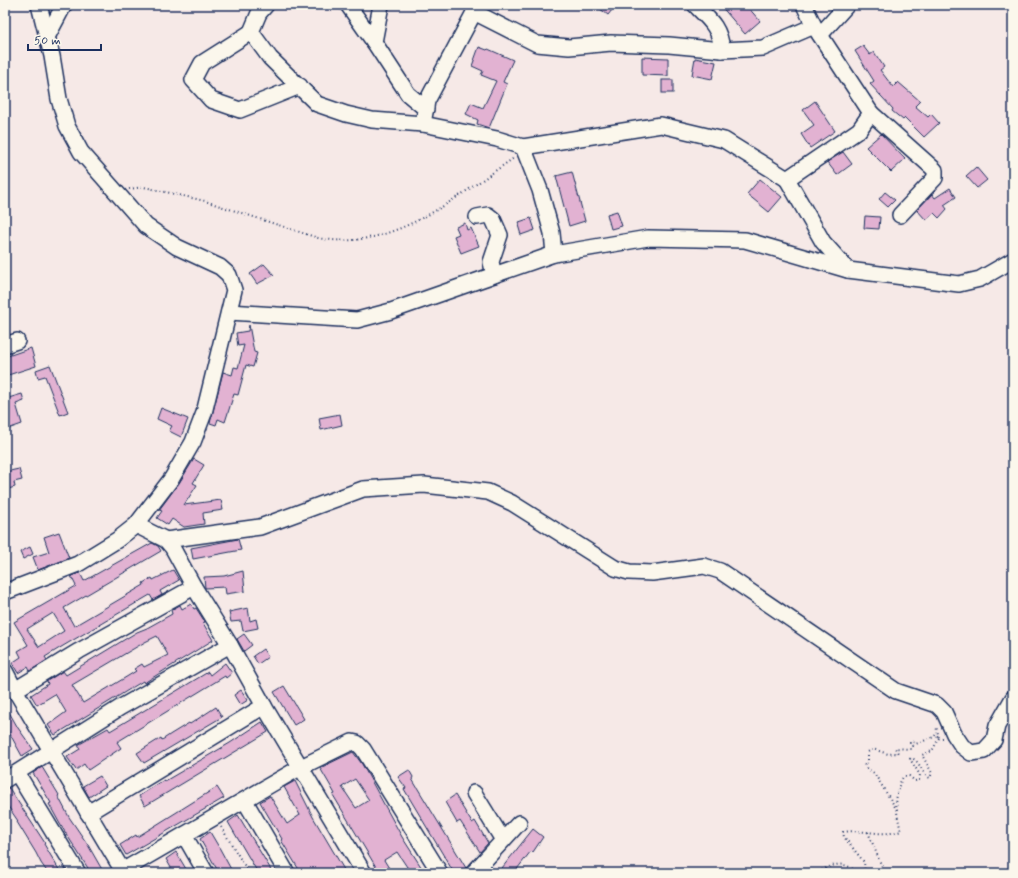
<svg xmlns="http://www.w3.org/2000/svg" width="1018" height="878" font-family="Mynerve,sans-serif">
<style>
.building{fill:#e2b2d2;stroke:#1b2f5e;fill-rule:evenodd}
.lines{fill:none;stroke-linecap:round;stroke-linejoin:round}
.minor-casing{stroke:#1b2f5e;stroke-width:18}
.path{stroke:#1b2f5e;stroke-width:2;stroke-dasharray:1 3;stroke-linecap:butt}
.minor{stroke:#fbf7ec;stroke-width:15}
</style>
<rect width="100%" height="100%" fill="#f6e9e7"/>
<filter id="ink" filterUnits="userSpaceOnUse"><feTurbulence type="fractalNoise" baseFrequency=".025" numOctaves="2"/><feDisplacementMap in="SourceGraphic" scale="8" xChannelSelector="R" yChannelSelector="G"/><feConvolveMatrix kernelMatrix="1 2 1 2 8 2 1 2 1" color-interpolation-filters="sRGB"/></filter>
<g filter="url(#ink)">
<g class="building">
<path d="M595,5h21l-8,10z"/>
<path d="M720,5h26l14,16 -15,13z"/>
<path d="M863,46l7,9 4,-3 10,15 -4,3 13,17 5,-5 22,19 -5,5 13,11 3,-3 8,9 -15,14 -19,-19 -2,2 -11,-9 1,-2 -23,-25 4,-3 -19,-30z"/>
<path d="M479,47l8,3 1,-1 25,11 -10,22 4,2 -18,44 -12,-4 1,-4 -12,-6 5,-11 12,5 13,-27 -15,-6 2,-4 -11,-5z"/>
<path d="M642,57l26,1v18l-26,-1z"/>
<path d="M695,58l21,4 -4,17 -20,-4z"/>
<rect x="662" y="80" width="11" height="13"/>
<path d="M815,101l20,30 -25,17 -9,-14 13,-9 -11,-15z"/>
<path d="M881,134l24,25 -14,13 -25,-25z"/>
<path d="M843,152l9,12 -15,11 -10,-13z"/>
<path d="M976,167l11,13 -10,8 -11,-12z"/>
<path d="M572,172l13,49 -16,5 -13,-50z"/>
<path d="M760,179l22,18 -13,15 -22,-18z"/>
<path d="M950,188l6,9 -12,8 3,4 -8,9 -5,-5 -8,7 -9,-10 15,-16 3,4z"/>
<path d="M885,192l10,8 -7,7 -9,-8z"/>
<path d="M617,211l5,15 -11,3 -4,-15z"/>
<path d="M865,216l15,1 -1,12 -15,-1z"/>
<path d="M531,218l4,12 -14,5 -3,-10 2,-1 -1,-2z"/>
<path d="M465,223l2,7 4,-2 8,18 -18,7 -7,-17 5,-2 -3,-7z"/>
<path d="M264,264l10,11 -17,9 -7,-10z"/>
<path d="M249,325l5,27 3,1 -4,14 -7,-2 -8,30 -4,-1 -9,28 -7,-3 -2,6 -6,-2 13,-51 9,3 2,-8 4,1 6,-23 -6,1 -2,-13 12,-2z"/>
<path d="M31,348l5,18 -31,10v-19z"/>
<path d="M50,365l18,47 -8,3 -15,-39 -7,2 -2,-8z"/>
<path d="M22,394l2,7 -8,3 6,20 -17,6v-31z"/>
<path d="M161,408l27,11 -7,18 -12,-6 3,-5 -15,-7z"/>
<path d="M340,414l2,11 -21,5 -2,-12z"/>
<path d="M194,459l10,6 -11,18 4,2 -13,20 37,-5 2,10 -20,3 1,11 -20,3 -12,-8 -4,6 -11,-7 5,-7 -3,-1 20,-27z"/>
<path d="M19,469l3,11 -8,2 1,5 -10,3v-18z"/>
<path d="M59,532l10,26 -31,12 -5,-13 16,-5 -5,-15z"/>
<path d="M238,539l3,11 -48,9 -2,-11z"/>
<path d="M152,543l6,3 3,5 -97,57 10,18 70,-41 -1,-2 9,-5 1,2 20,-10 6,10 -19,11 2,4 -9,5 -3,-5 -87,51 -18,11 2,3 -17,11 -2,-4 -10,6 -6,-10 9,-6 -3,-6 10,-6 -14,-23 62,-36 -5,-10 9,-3 4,8zM53,613l11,18 -25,16 -12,-18z"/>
<path d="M30,547l3,7 -10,5 -3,-7z"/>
<path d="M243,571l2,20 -19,3 -1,-7 -20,1 -1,-11 20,-1z"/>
<path d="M191,604l3,5 2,-1 9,14 -2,1 10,17 -69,43 -1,-2 -88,54 -7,-10 18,-13 -11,-18 -18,11 -6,-10 17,-11 -1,-3 16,-10 3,4 71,-43 10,-4 25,-14 -1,-4 9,-5 2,4zM157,636l11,19 -24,12 -2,-3 -8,5 2,2 -8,5 -45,27 -11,-18 73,-43z"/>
<path d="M248,608l2,13 6,-2 2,9 -15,3 -2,-10 -10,1 -2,-10z"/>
<path d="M244,634l8,11 -8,6 -7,-12z"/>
<path d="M263,649l5,8 -10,7 -5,-8z"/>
<path d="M225,663l7,10 -6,5 -1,-2 -108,66 4,6 -33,22 -4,-6 -8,6 -9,-13 13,-8 -2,-4 30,-17 2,3 10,-6 88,-53 2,3z"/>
<path d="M284,686l20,33 -10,6 -20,-33z"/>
<path d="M241,690l7,10 -8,5 -6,-10z"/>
<path d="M5,705l13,23 15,21 -11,7 -17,-31z"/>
<path d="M216,707l6,10 -78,46 -7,-10 24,-15 1,2 9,-6 18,-11 1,1z"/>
<path d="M262,722l6,10 -123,74 -6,-10 25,-16 1,1 65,-38z"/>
<path d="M353,752l9,12 40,73 23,36h-14l-14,-21 -13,8 8,13h-14l-3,-5 1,-1 -43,-72 2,-1 -5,-9 -10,-17zM355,779l14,21 -13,8 -14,-21z"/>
<path d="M42,767l17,28 -1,1 11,21 19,28 16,28h-13l-31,-49 -11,-20 2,-1 -18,-30z"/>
<path d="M409,770l4,7 -1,2 54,89 -4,5h-8l-50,-84 2,-1 -8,-11z"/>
<path d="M100,776l6,10 -17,11 -6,-11z"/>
<path d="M295,781l18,36 33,56h-45l-20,-33 1,-1 -22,-37 10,-6 17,28 13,-9 -16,-28z"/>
<path d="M217,787l7,11 -98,57 -6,-10 16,-10 1,2z"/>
<path d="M9,788l36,55 -1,1 17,29h-13l-7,-10 -5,-10 -19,-31 1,-1 -13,-19v-13z"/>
<path d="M455,795l17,28 3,-2 13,22 -8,9 -20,-31 -3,2 -12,-21z"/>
<path d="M238,815l32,53 1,5h-13l-30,-51z"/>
<path d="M533,829l10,8 -10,15 -2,-1 -17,22h-16z"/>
<path d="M210,832l10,17 13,24h-14l-19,-34z"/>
<path d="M176,852l10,17 -2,1 3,3h-13l-8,-14z"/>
</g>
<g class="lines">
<g class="minor-casing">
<g id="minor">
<path d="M266,5l-7,8 -8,19 19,26 47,46 29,10 26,6 51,4"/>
<path d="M348,5l26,37"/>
<path d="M381,5l-7,37 34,52 18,15"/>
<path d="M478,5l-51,96 -4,23 74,15 26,8 17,43 12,43 2,21"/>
<path d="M695,5c15,15 25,23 27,45"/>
<path d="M804,5l10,21 57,87 -12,17 -72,49 36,63 25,28"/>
<path d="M474,12l63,32 32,3 42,-4 58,2 53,5 41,-2 51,-22"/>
<path d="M251,32l-49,31 -9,17 18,20 29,10 60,-24"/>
<path d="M820,35l27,-30"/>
<path d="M47,37l17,-32"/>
<path d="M871,113l64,57v8l-35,37"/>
<path d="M523,147l138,-22 63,15 63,39"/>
<path d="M477,217l11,-2 5,4 7,16 -9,27 3,13"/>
<path d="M229,312l128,8 34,-9 163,-57 94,-16 97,2 103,30 111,14 21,-5 33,-19"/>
<path d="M5,345l12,-4"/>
<path d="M166,540l94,-13 103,-38 61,-4 64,7 24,11 103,65 14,4 23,1 52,-7 16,5 176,120 41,14 7,7 10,22 8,12 9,7 13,-2 10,-11 3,-14 16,-28"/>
<path d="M194,587l36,58 34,61 100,167"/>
<path d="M5,592l73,-28 39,-24 19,-15 36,-47 21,-36 11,-29 30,-123 -5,-15 -9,-8 -43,-20 -31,-21 -65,-74 -14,-26 -8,-27 -7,-43 -13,-51"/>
<path d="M5,671l10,19 64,-39 115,-64 -22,-40 -6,-7 -30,-15"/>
<path d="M15,690l109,183"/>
<path d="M17,773l61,100"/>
<path d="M5,780l116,-73 109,-62"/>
<path d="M474,793l29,47"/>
<path d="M245,801l42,72"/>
<path d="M88,813l176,-107"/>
<path d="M184,835l22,38"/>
<path d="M122,871l179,-104 51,-25 5,1 6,6 77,124"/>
<path d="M473,873l46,-50"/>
</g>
</g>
<g class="path">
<path d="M129,189l15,-2 61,14 113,37c74,15 139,-42 196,-80"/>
<path d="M914,741l-4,2 3,2 21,-8 2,-3 3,4 -3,-12"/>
<path d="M897,810l-23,-37 -8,-5 -2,-4 4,-2v-10l5,-3 15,5 10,-1 -3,-5 16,1 3,-8"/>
<path d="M221,827l28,46"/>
<path d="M868,832l14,35"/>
<path d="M814,873c17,-6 26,-15 43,-1l8,-1"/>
<path d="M865,873l-1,-11 -20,-25 -1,-5c21,-3 38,5 58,-1 -5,-19 -8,-37 2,-54l6,-1 6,5 4,-1 1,-5 -10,-16 1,-1c10,3 10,16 19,20l2,-5 -10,-18 10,-4 7,-13h4"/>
</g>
<use href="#minor" class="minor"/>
</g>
</g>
<rect width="1018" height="878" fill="none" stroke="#fbf7ec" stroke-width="20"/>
<rect x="10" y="10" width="998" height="858" fill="none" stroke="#1b2f5e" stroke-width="1.5" filter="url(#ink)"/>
<path d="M28 44v6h73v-6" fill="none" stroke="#1b2f5e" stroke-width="2"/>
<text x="34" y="44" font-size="12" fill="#1b2f5e" stroke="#fbf7ec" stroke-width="3" paint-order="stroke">50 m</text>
</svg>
